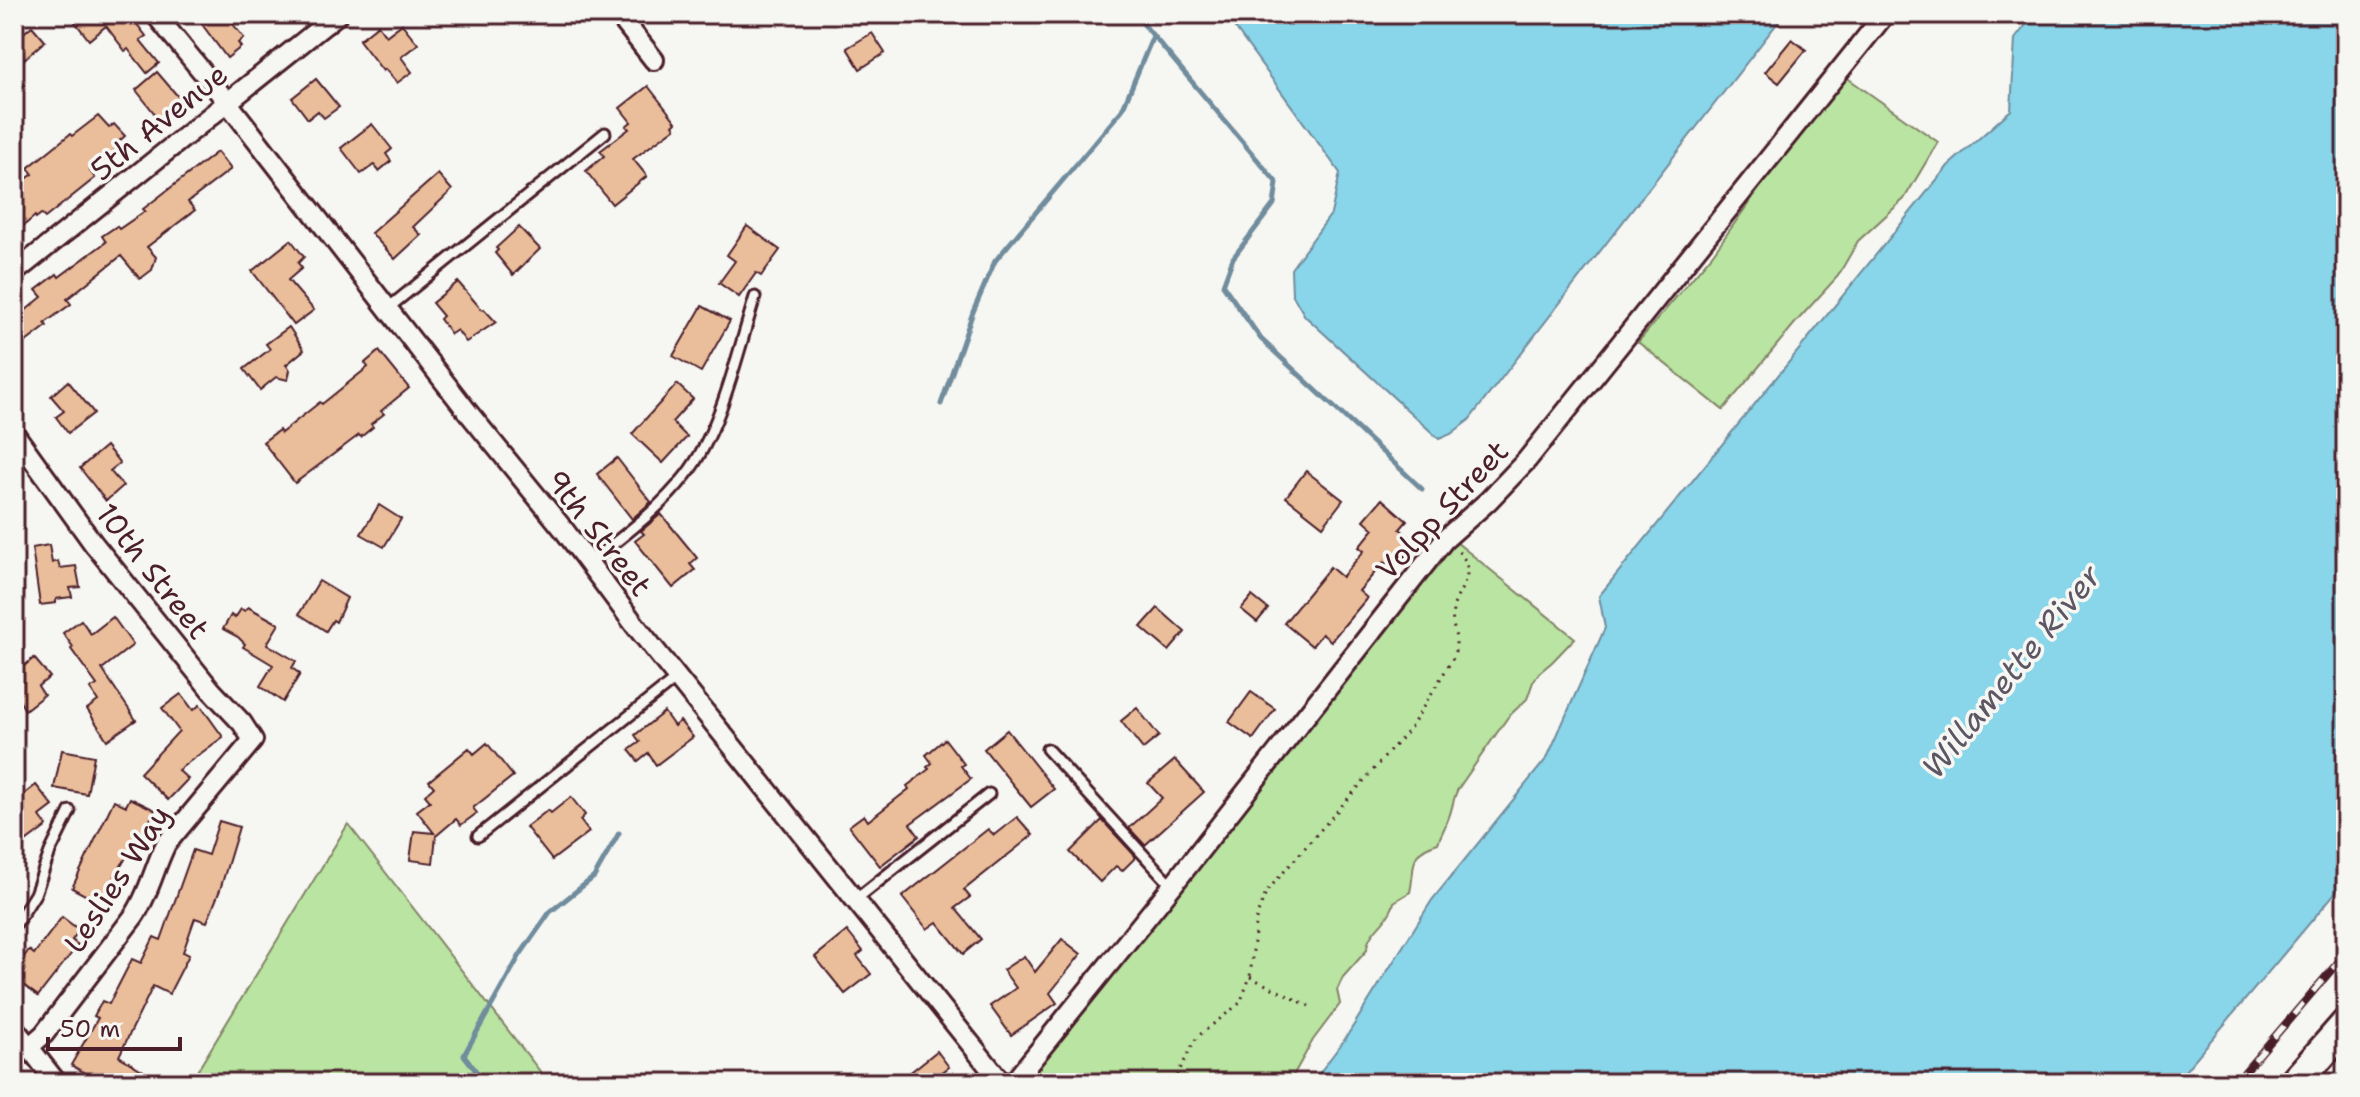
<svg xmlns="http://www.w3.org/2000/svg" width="2360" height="1097" font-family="'Shantell Sans',sans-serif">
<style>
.green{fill:#b9e4a1;stroke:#828266;stroke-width:2}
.water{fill:#89d5e9;stroke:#708c9d;stroke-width:2}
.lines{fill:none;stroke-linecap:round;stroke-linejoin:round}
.stream{stroke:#708c9d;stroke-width:5}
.building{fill:#eabe9a;stroke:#4a1f2b;stroke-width:2}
.service-casing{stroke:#4a1f2b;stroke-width:15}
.minor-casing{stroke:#4a1f2b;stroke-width:24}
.trunk-casing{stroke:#4a1f2b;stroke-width:36}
.path{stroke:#4a1f2b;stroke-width:3;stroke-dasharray:2 6;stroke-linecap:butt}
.service{stroke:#f6f6f2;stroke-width:9}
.minor{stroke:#f6f6f2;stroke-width:18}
.trunk{stroke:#f6f6f2;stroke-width:30}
.rail-casing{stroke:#4a1f2b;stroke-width:8}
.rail{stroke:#f6f6f2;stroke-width:5;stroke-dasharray:15;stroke-linecap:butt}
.labels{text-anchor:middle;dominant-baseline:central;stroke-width:7;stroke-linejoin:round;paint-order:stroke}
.street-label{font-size:30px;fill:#4a1f2b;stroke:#f6f6f2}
.water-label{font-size:32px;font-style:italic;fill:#5d5664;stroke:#f6f6f2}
</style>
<rect width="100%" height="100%" fill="#f6f6f2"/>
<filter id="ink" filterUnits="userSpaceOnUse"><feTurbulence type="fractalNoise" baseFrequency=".0125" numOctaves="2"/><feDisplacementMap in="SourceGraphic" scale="16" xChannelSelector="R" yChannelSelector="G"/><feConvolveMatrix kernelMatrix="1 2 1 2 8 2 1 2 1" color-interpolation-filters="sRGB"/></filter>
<g filter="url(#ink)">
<g class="green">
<path d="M1846,77l92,65 -34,57 -46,42 -20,35 -42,46 -73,88 -85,-68 74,-87 59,-83z"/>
<path d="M1456,542l119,96 -23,24 -13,11 -6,9 -6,17 -19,18 -50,72c-5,9 -5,18 -9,28 -3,9 -8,17 -11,26 -31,9 -22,23 -28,49l-16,10c-3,19 -27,28 -27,48l-24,27 -6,13 3,14 -27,36 -24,43h-272l68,-73 200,-257z"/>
<path d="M348,824l201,259h-359z"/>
</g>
<g class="water">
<path d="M1225,14h556l1,3 -313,403 -18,14 -12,5 -134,-123 -13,-22 -1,-25 40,-55 9,-41z"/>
<path d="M2034,14h312v866l-171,203h-863l33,-44 87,-139 115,-142 58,-130 -6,-32 349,-430 63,-56 4,-71z"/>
</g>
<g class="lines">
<g class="stream">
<path d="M1135,14l142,169 -3,21 -41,54 -10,27 38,54 161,150"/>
<path d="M941,404l32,-92 22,-51 127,-151 31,-74"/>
<path d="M485,1083l-21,-28 56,-100 30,-43 44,-35 25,-44"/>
</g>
</g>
<g class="building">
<path d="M69,14h60l17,22 -6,4 19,23 -12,10 -19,-24 -3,2 -19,-25 -17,14z"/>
<path d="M212,14h13l19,24 -6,5 3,4 -14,11 -26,-35z"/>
<path d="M402,24l16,20 -17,13 11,15 -15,11 -12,-14 -2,2 -24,-31 19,-15 8,11z"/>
<path d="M32,26l13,15 -31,27v-27z"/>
<path d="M872,33l13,20 -25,16 -13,-21z"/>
<path d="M1792,39l14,11 -27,33 -14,-11z"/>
<path d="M157,72l24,28 -22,19 -23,-29z"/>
<path d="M316,79l23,28 -15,11 -6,-7 -10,8 -16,-21z"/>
<path d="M648,86l28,36 -3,3 2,3 -42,31 14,17 -35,28 -26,-33 18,-15 -4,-5 29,-22 -3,-3 5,-4 -11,-14z"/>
<path d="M98,116l11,12 5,-4 11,12 -8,7 2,4 -29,24 5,7 -50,40 -4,-4 -5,4 -1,-2 -21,18v-46l19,-14 -5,-6 42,-34 2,2z"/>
<path d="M372,124l20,25 -6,5 5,7 -12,10 -5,-6 -13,9 -20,-26z"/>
<path d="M217,152l14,17 -43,33 7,8 -48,37 9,10 -4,13 -12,9 -19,-23 -54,43 4,5 -26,19 2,3 -33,25v-31l28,-23 -6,-7 21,-16 2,3 47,-35 -4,-6 15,-10 2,3 26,-18 -2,-2z"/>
<path d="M438,174l14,16 -39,37 8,8 -26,24 -24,-26z"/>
<path d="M747,226l33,24 -19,26 -5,-3 -17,24 -20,-14 16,-22 -8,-6z"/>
<path d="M519,227l21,22 -27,26 -18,-22 3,-3 -2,-2z"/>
<path d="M291,240l13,17 -6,6 4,5 -14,12 26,30 -20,15 -42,-54z"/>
<path d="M458,282l24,28 2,-1 12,13 -30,20 -9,-12 -6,4 -11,-15 3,-3 -11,-13z"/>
<path d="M702,306l28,15 -29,51 -28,-16z"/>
<path d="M289,327l15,23 -18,15 4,5 -2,10 -12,-3 -16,13 -16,-21 26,-20 -4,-5z"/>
<path d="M379,351l30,37 -28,23 3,3 -13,10 2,3 -12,10 -2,-2 -64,48 -32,-41 16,-12 2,3 39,-31 2,2 46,-37 -3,-4z"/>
<path d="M68,381l26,32 -26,20 -12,-16 8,-6 -13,-15z"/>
<path d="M677,384l16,15 -21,23 15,15 -24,26 -31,-29z"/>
<path d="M106,446l14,17 -10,8 13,15 -17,15 -26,-33z"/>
<path d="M617,458l34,44 -19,17 -35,-45z"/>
<path d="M1306,471l37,29 -20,26 -37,-29z"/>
<path d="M1382,499l25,22 -7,8 16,14 -23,27 -9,-8 -25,29 8,7 -36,43 -9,-7 -10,12 -28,-23 46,-56 12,10 22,-26 -5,-4 15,-18 -10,-9z"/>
<path d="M379,505l22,14 -17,28 -23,-13z"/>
<path d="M661,514l36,44 -7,6 5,6 -22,18 -38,-47 9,-7 -3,-3z"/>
<path d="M49,545l3,18 6,-2 2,7 16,-2 4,21 -10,1 2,9 -16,2v4l-16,2 -8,-57z"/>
<path d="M319,581l28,17 -11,24 -3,-2 -7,11 -27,-17z"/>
<path d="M1252,596l16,13 -11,13 -16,-13z"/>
<path d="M248,607l31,17 -12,20 29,17 -4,7 8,6 -17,28 -23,-16 13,-21 -30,-18 2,-3 -7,-7 -15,-8 8,-14 4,3 6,-9 4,2z"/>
<path d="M1158,608l27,24 -16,19 -28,-24z"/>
<path d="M113,617l20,28 -31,24 34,51 -29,20 -20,-31 11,-8 -8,-12 7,-4 -26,-36 2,-2 -10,-14 18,-13 10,14z"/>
<path d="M34,658l16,19 -12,9 6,9 -19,15 -6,-10 -5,4v-30z"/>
<path d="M1251,692l24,17 -22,30 -24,-17z"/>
<path d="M181,694l12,16 7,-5 23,32 -45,33 10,9 -20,21 -28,-27 39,-42 -17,-23z"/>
<path d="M1137,708l22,28 -16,13 -22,-28z"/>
<path d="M664,712l10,14 6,-5 13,16 -37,28 -8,-12 -10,8 -9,-11 11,-8 -5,-7z"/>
<path d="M1007,730l47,59 -23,18 -47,-58z"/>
<path d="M945,739l19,25 -3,2 10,13 -61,45 9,12 -39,30 -31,-40 15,-11 4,6 41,-32 -2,-3 22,-17 -2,-2 5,-4 -6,-8z"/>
<path d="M487,743l26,33 -40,32 4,5 -16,12 -5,-6 -20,17 -3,27 -23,-3 4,-29 20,2 -17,-22 13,-10 -5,-6 9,-8 -5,-6 40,-33 5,6z"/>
<path d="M62,750l32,6 -7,38 -33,-6z"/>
<path d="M1175,760l29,32 -59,53 -16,-17 33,-30 -14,-15z"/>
<path d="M36,785l17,21 -13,10 7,10 -24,18 -9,-12v-30z"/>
<path d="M571,797l14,18 -5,5 9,12 -37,28 -26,-33 22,-17 3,3z"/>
<path d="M130,798l25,12 -21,43 -4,-2 -15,25 9,4 -10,20 -12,-6 -4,8 -26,-14 42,-88 12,6z"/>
<path d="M1017,817l16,18 -69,55 6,7 -15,11 26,31 -18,15 -26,-32 -10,7 -25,-32 86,-68 6,6z"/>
<path d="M1102,820l34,37 -14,14 -6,-5 -16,16 -30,-30z"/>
<path d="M219,821l20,6 -19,63 -13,32 -12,-4 -12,34 6,3 -20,39 -16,-8 -34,70 44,27h-60l-32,-18 27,-47 -4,-2 8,-15 7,3 23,-45 9,4 13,-26 7,3 32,-90 15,5z"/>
<path d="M62,917l17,13 -7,10 6,5 -40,51 -24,-18v-8l15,-20 5,4z"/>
<path d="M847,931l16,20 -6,5 14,18 -26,20 -30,-37z"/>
<path d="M1062,939l19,15 -31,39 7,10 -46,32 -21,-29 26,-18 -13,-18 21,-14 11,16z"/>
<path d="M937,1051l12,16 -21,16h-31z"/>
</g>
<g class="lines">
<g class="service-casing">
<g id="service">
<path d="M387,309l218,-176"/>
<path d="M589,563c34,-27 70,-53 97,-88 35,-44 52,-124 69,-178"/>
<path d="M1047,749l125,137"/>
<path d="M478,836l200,-159"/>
<path d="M855,900l134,-106"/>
<path d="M14,927l21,-33 15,-42 20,-41"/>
</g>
</g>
<g class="minor-casing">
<g id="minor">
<path d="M155,14l73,89 239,308 97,119 71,95 367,458"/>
<path d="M618,14l36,46"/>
<path d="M14,273l324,-259"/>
<path d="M14,433l79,110 118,147 31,33 11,17 -87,104c-12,24 -17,50 -32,72l-90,118 -15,13"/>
<path d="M14,1028l43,55"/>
<path d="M1013,1083l159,-197 272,-346 44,-39 39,-41 358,-446"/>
</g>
</g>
<g class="trunk-casing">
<path id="trunk" d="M2295,1083l51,-58"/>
</g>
<g class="path">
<path d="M1250,977l59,29"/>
<path d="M1173,1083l24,-46 43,-34 10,-26 7,-62 10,-24 144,-164 41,-67c10,-23 -2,-30 1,-50 2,-15 16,-27 14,-42 0,-7 -5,-12 -9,-17"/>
</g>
<use href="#service" class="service"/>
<use href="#minor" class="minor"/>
<use href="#trunk" class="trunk"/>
<g class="rail-casing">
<path id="rail" d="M2235,1083l111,-130"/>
</g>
<use href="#rail" class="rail"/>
</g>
</g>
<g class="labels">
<g class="street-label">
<text transform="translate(159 122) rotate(-39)">5th Avenue</text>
<text transform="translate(1442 510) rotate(-47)">Volpp Street</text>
<text transform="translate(599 533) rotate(52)">9th Street</text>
<text transform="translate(153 571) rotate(52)">10th Street</text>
<text transform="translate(117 879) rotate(-57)">Leslies Way</text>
</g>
<g class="water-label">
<text transform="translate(2011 671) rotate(-51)">Willamette River</text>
</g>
</g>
<rect width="2360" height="1097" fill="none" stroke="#f6f6f2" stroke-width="48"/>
<rect x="24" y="24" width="2312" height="1049" fill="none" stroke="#4a1f2b" stroke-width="3" filter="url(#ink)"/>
<path d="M48 1037v12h132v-12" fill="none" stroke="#4a1f2b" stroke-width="4"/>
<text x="60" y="1037" font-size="24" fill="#4a1f2b" stroke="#f6f6f2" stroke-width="6" paint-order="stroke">50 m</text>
</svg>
